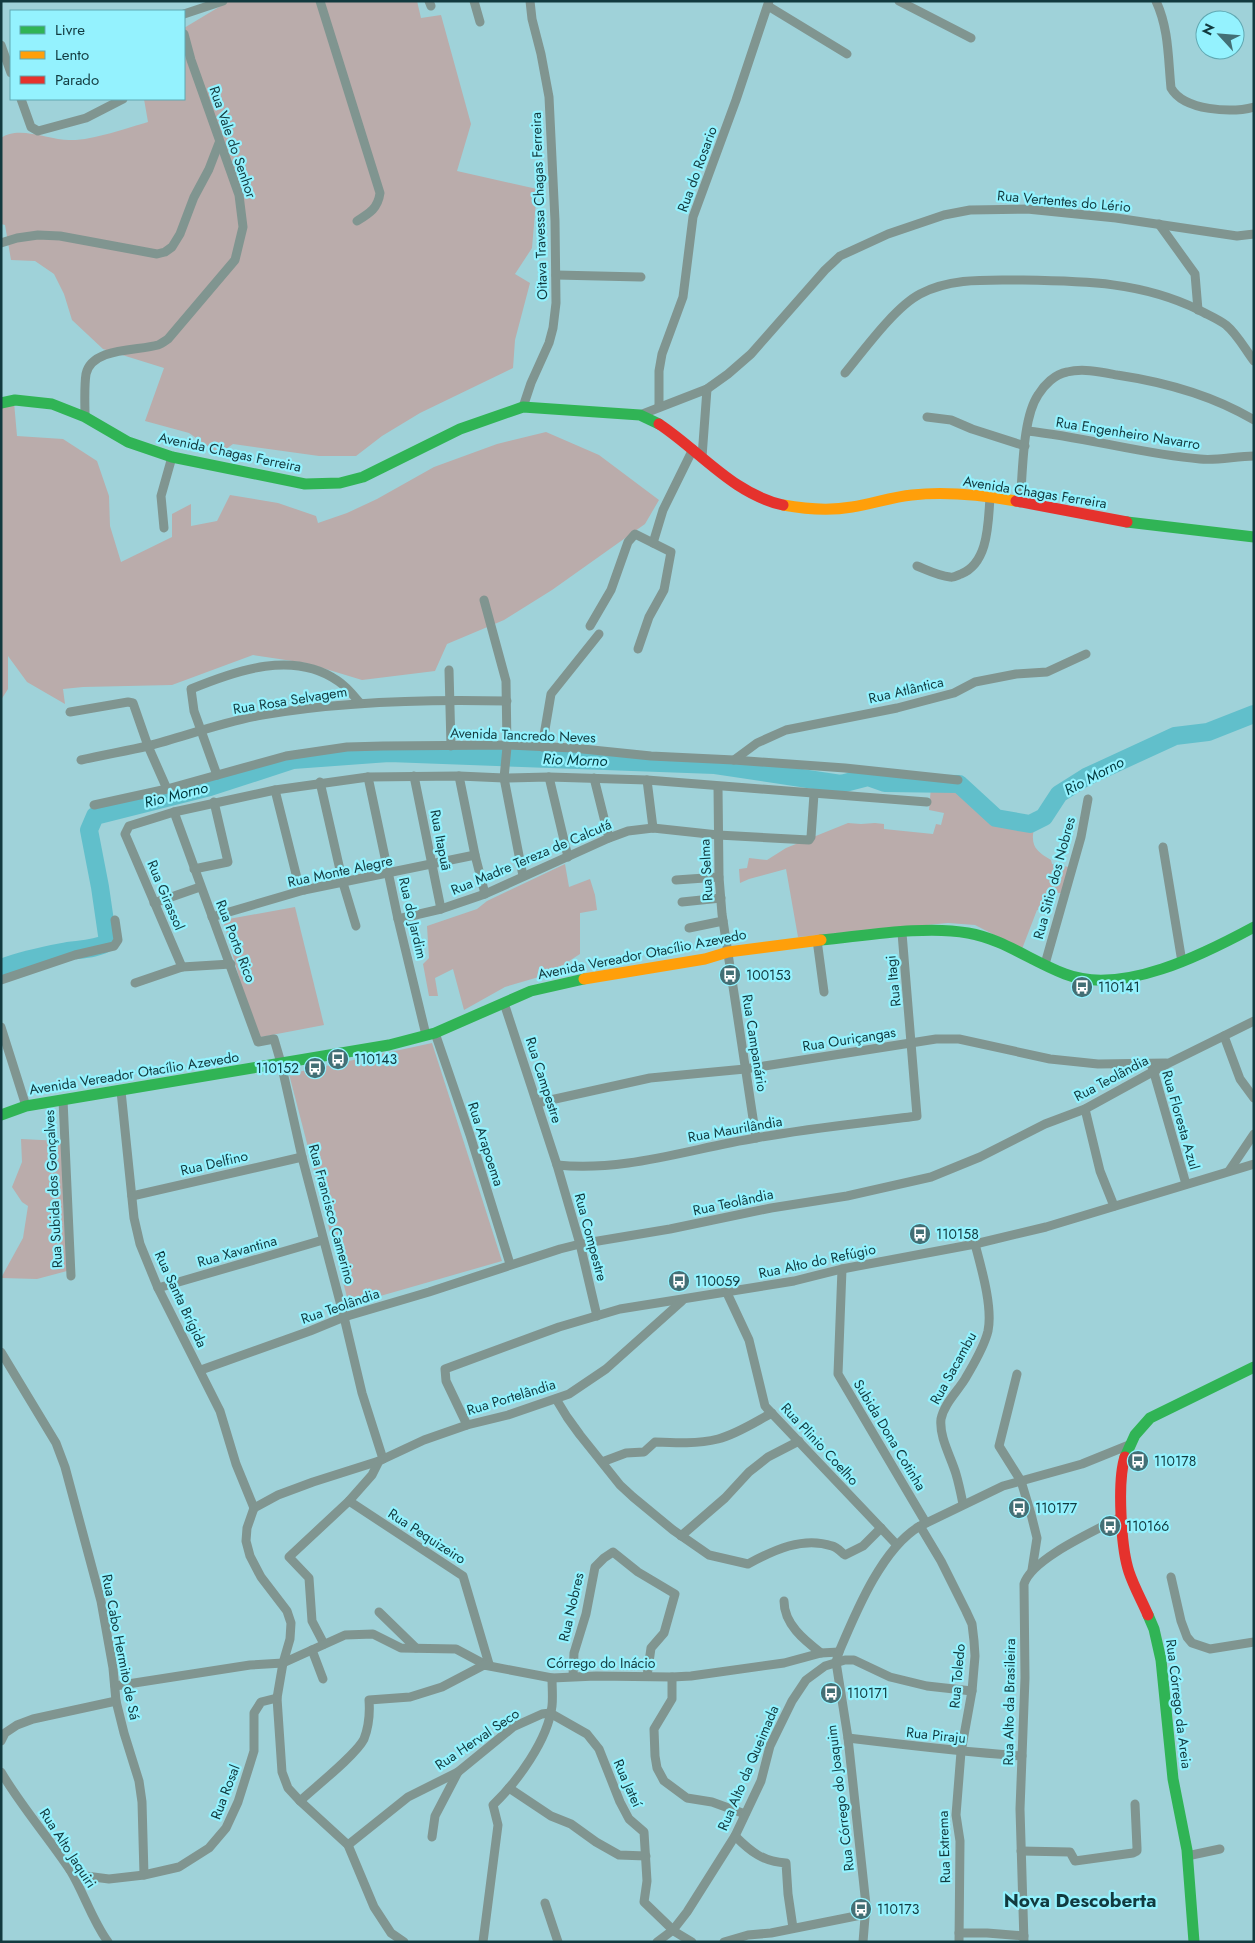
<svg xmlns="http://www.w3.org/2000/svg" width="1255" height="1943" font-family="Jost,sans-serif">
<style>
.green{fill:#baacab}
.lines{fill:none;stroke-linecap:round;stroke-linejoin:round}
.river{stroke:#61bfcb;stroke-width:18}
.street{stroke:#809590;stroke-width:9}
.fast{stroke:#30b455;stroke-width:11}
.slow{stroke:#ff9f0a;stroke-width:11}
.jam{stroke:#e5322d;stroke-width:11}
.labels{text-anchor:middle;dominant-baseline:central;stroke-width:4.5;stroke-linejoin:round;paint-order:stroke}
.street-label{font-size:14px;fill:#123a3f;stroke:#94f2fe}
.poi-label{font-size:14px;fill:#123a3f;stroke:#94f2fe;text-anchor:start}
.water-label{font-size:15px;font-style:italic;fill:#01383d;stroke:#94f2fe}
.district-label{font-size:19px;font-weight:bold;fill:#123a3f;stroke:#94f2fe}
</style>
<rect width="100%" height="100%" fill="#9fd2d9"/>
<g class="green">
<path d="M229,1h188l4,17 20,-3 30,109 -14,47 80,18 -5,59 -17,26 15,9 -15,57 -2,28 -93,45 -38,23 -26,20h-37l-86,-12 -14,10 -30,-21 -44,-12 19,-53 -61,-19 -31,-29 -8,-26 -10,-20 -19,-13 -24,-1 -6,-35 -4,-1v-86c17,-13 49,2 68,2 22,1 58,-12 79,-18l-4,-23h40v-71z"/>
<path d="M14,402l3,34 46,3 34,22 12,35 1,30 11,36 51,-25v-23l19,-10v22l26,-5 13,-26 48,8 38,13 2,7 29,-10 30,-14 57,-32 63,-23 49,-12 53,23 60,45 -14,24 -93,66 -48,30 -57,24 -12,27 -73,9 -56,-17 -53,-8 -81,30 -89,2 -20,2 2,15 -38,-22 -19,-26v33l-7,11v-294z"/>
<path d="M931,787l28,1 33,32 42,9c-4,17 3,23 17,31l1,4 17,3 -8,26h-8l-7,19 -9,-2 -15,39 -47,-24 -27,-2 -150,14 -12,-68 -37,10 -9,4 -1,-14 8,-1 2,-10 18,2 19,-12 62,-25 13,1 14,-1 9,1v5l49,5 3,-10 5,1 3,-12 -15,-3z"/>
<path d="M565,864l4,23 21,-8 5,16 2,15 -17,3v41l-31,20 -44,13 -41,23 -11,-41 -18,9 3,18h-9l-6,-32 6,-6 -2,-32 50,-17 10,-8z"/>
<path d="M295,907l29,118 -68,13 -33,-118z"/>
<path d="M432,1043l70,218 -153,44 -60,-231z"/>
<path d="M21,1139l41,2 5,130 -30,8 -36,-1 22,-40 5,-32 -6,-4 -10,-15 10,-25z"/>
</g>
<g class="lines">
<path class="river" d="M1,968c20,-8 40,-12 61,-16 15,-3 34,-2 46,-10l-8,-55 -11,-57 6,-14 115,-29 83,-27 96,-7 326,12 126,19 27,-7 17,6 74,1 37,34 34,6 14,-7 15,-23 27,-17 89,-41 33,-4 46,-18"/>
<g class="street">
<path d="M320,1l60,192c-2,15 -10,20 -23,28"/>
<path d="M429,1l2,5"/>
<path d="M474,1l6,21"/>
<path d="M899,1l72,37"/>
<path d="M1156,1c13,28 12,57 15,87 13,23 61,25 83,19"/>
<path d="M768,6l79,48"/>
<path d="M184,14l39,-13"/>
<path d="M1,45l10,28"/>
<path d="M21,99l10,28 7,4 48,-13 37,-19"/>
<path d="M1159,224l36,50 3,36"/>
<path d="M1,243l16,-5 21,-3 22,1 97,18 8,-2 7,-5 8,-13 14,-37 15,-28 10,-26"/>
<path d="M556,275l85,2"/>
<path d="M845,373c19,-23 50,-66 75,-79 30,-16 66,-14 97,-14 65,1 123,1 182,30 9,5 19,9 27,15 11,9 19,24 28,36"/>
<path d="M523,407l8,-24 18,-40 4,-15 3,-25 -1,-82 -6,-124 -8,-43 -9,-35 -2,-18"/>
<path d="M659,407v-36l3,-17 21,-57 10,-80 43,-117 33,-99"/>
<path d="M640,415l67,-26 21,-15 23,-20 74,-84 15,-14 48,-22 56,-19 26,-5 57,-1 89,9 121,18 17,-2"/>
<path d="M85,417c0,-14 -1,-30 1,-43 6,-27 52,-23 72,-29 3,-1 7,-4 10,-6l67,-79 8,-33 -4,-32 -48,-135 -7,-26"/>
<path d="M927,417l24,3 21,9 53,17"/>
<path d="M1027,431c58,6 115,23 173,28 17,2 36,-3 54,-3"/>
<path d="M702,457l5,-68"/>
<path d="M1020,503c3,-29 2,-84 18,-108 6,-10 17,-21 29,-23 16,-4 34,0 50,3 47,7 95,20 137,45"/>
<path d="M164,528l-3,-32 11,-39"/>
<path d="M653,543l10,-33 30,-61"/>
<path d="M917,566c10,4 22,10 33,11 4,1 8,-2 11,-3 28,-11 27,-52 29,-76"/>
<path d="M484,600l22,81 1,66 -3,31 19,98"/>
<path d="M590,626l21,-36 17,-48 7,-8 36,18 -7,38 -15,27 -11,32"/>
<path d="M449,670l2,76"/>
<path d="M70,712l58,-10 5,1 15,43 19,43"/>
<path d="M542,747l9,-53 48,-60"/>
<path d="M81,760c22,-5 45,-9 67,-14 38,-10 75,-24 114,-31 81,-14 163,-16 245,-14"/>
<path d="M734,760l23,-17 29,-13 111,-22 57,-15 21,-11 41,-8 31,-2 39,-18"/>
<path d="M217,775l-23,-64 -3,-22c46,-19 103,-39 147,-8 9,6 15,14 22,22"/>
<path d="M414,776l27,133"/>
<path d="M459,776l16,79 10,39"/>
<path d="M368,777l30,142 28,116"/>
<path d="M549,777l19,80"/>
<path d="M594,778l15,60"/>
<path d="M647,780l6,48"/>
<path d="M320,782l23,101 13,43"/>
<path d="M718,787l1,90 3,37 34,224"/>
<path d="M275,790l24,96 5,4"/>
<path d="M94,805l73,-16 119,-33 61,-9 36,-1 124,-1 66,3 78,8 83,4 111,8 113,12"/>
<path d="M174,812l84,230 16,-3 7,24 21,94 42,160 18,76 21,66"/>
<path d="M1163,847l19,115"/>
<path d="M194,869l34,-7 -14,-60"/>
<path d="M676,880l43,-3"/>
<path d="M682,902l39,-4"/>
<path d="M154,903l46,-16"/>
<path d="M212,917l92,-27 171,-35"/>
<path d="M398,919l43,-10 44,-15 124,-56 19,-7 25,-3 65,7 91,5 2,-3 3,-43"/>
<path d="M689,928l34,-7"/>
<path d="M817,940l7,52"/>
<path d="M1045,964l36,-127 7,-38"/>
<path d="M182,967l-57,-133 4,-8 45,-14 101,-22 93,-13 91,-1 45,2 45,-1 98,3 280,22"/>
<path d="M1,980l74,-25 39,-9 4,-6 -3,-20"/>
<path d="M135,983l47,-16 49,-3"/>
<path d="M504,1003l53,162 23,79 17,72"/>
<path d="M1,1027l25,79"/>
<path d="M435,1033l35,102 40,129"/>
<path d="M1224,1036l16,43 14,19"/>
<path d="M1152,1066l34,118"/>
<path d="M121,1091l13,127 6,26 18,44 62,123 16,53 18,44"/>
<path d="M63,1100l8,176"/>
<path d="M537,1103l113,-25 95,-9 191,-30h23l91,20 48,5 68,-1"/>
<path d="M1085,1109l15,62 14,35"/>
<path d="M557,1165c68,7 132,-16 199,-27 53,-10 108,-15 161,-22l-15,-183"/>
<path d="M1229,1171l25,-37"/>
<path d="M132,1196l170,-39"/>
<path d="M842,1269l-4,105 88,149"/>
<path d="M158,1288l165,-48"/>
<path d="M727,1293l22,47 16,66 132,139"/>
<path d="M1,1352l55,91 9,24 36,134 12,67 3,33 8,32 15,48 3,21 2,73"/>
<path d="M201,1370l109,-39 34,-14 85,-25 131,-43 20,-5 90,-15 101,-21 76,-12 84,-19 49,-20 65,-33 40,-15 82,-45 87,-43"/>
<path d="M1017,1374l-18,72 22,35 10,33 6,24 -5,32"/>
<path d="M556,1399l11,18 13,18 40,50 13,12 40,33 36,25 39,9c26,-14 55,-28 84,-18 5,1 9,6 13,9l18,-9 18,-18"/>
<path d="M467,1425l-21,-44 -1,-12 114,-42 61,-18 174,-28 48,-12 133,-25 71,-17 208,-63"/>
<path d="M602,1462l24,-9 18,-1 11,-10c20,1 43,2 63,-3 19,-5 37,-17 54,-26"/>
<path d="M349,1501l114,75 26,88"/>
<path d="M963,1504c-2,-10 -4,-20 -7,-30 -5,-17 -17,-37 -15,-55 3,-15 16,-27 24,-40 8,-14 19,-31 23,-48 5,-24 -7,-64 -13,-87"/>
<path d="M254,1508l-7,20 -1,13 4,15 11,21 26,34 4,12 -1,16 -7,24 -6,35 5,74 6,16 12,13 48,44 26,62 17,26 13,9"/>
<path d="M254,1508l24,-13 35,-13 66,-21 45,-21 43,-15 41,-10 61,-21 37,-25 76,-68"/>
<path d="M920,1526l21,35 25,50 6,13 2,17 1,15 -3,35 -11,61 -5,63 4,26 -1,101"/>
<path d="M681,1536l44,-38 24,-26 19,-15 31,-16"/>
<path d="M1171,1577l10,44 6,16 5,6 18,6 44,-7"/>
<path d="M784,1601c0,23 20,39 37,52"/>
<path d="M379,1612l37,36"/>
<path d="M324,1644l-12,-23 -3,-43 -20,-21 60,-56 23,-26 7,-14"/>
<path d="M312,1650l11,29"/>
<path d="M573,1676l1,-23 12,-39 9,-47 9,-9 9,-6 25,20 37,22 -11,39 -13,15 -4,28"/>
<path d="M672,1677v22l-18,30 1,27 2,12 7,13 23,17 25,4 33,12"/>
<path d="M115,1686l135,-21 33,-2 62,-28 28,-1 28,14 55,1 30,16"/>
<path d="M848,1738c58,7 115,14 174,18"/>
<path d="M1,1741l4,-8 12,-8 16,-6 83,-18"/>
<path d="M1,1772c20,34 47,65 69,98 14,23 22,50 38,72"/>
<path d="M509,1788l42,28 20,8 25,18 23,13 27,1"/>
<path d="M300,1801c15,-14 56,-46 64,-62 5,-13 6,-26 5,-39l41,-3 32,-10 42,-22 68,13 44,-2 76,1 19,-1 93,-13 37,-10 18,-1"/>
<path d="M735,1836c15,15 28,26 51,27l2,31 5,34"/>
<path d="M432,1837l3,-21 23,-44"/>
<path d="M348,1845l60,-48 50,-25 55,-45 29,-13 8,-1 37,21 12,15 21,53 9,17 15,13 3,49 -3,21 29,28"/>
<path d="M1021,1851l49,1 5,9 58,-8 4,-2v-3l-2,-44"/>
<path d="M1187,1856l33,-7"/>
<path d="M70,1870l8,5 31,4 35,-4 35,-8 30,-19 17,-20 12,-26 16,-51v-38l7,-11 16,-4"/>
<path d="M545,1903l13,39"/>
<path d="M672,1930l20,12"/>
<path d="M959,1933h28l37,3"/>
<path d="M483,1942l15,-117 -5,-20c24,-23 55,-65 59,-99 1,-9 0,-19 0,-28"/>
<path d="M657,1942l16,-12 14,-18 48,-76 26,-55 9,-35 22,-45 14,-21 19,-14 20,-6h9l36,17 37,9 45,5"/>
<path d="M724,1942l24,-7 23,-2 95,-19"/>
<path d="M863,1942l3,-37 -18,-167 -12,-76 3,-10c17,-40 43,-104 81,-126l83,-40 79,-22 47,-19"/>
<path d="M1024,1942l-4,-133 5,-131 -1,-94c8,-26 73,-54 97,-67"/>
</g>
<g class="fast">
<path d="M1,403l14,-3 37,4 33,13 43,25 44,15 133,27 35,-1 23,-6 97,-48 63,-22 117,8 19,9"/>
<path d="M1127,522l127,15"/>
<path d="M821,940c43,-4 104,-15 147,-7 35,6 63,28 97,41 57,22 139,-20 189,-47"/>
<path d="M1,1115l25,-9 363,-61 46,-12 96,-42 53,-12"/>
<path d="M1125,1457l10,-22 15,-17 104,-51"/>
<path d="M1148,1615l6,14 7,31 12,119 14,71 7,92"/>
</g>
<g class="slow">
<path d="M783,505c22,4 46,6 69,2 20,-3 40,-10 60,-12 35,-4 70,0 104,6"/>
<path d="M584,979l121,-20 23,-7 93,-12"/>
</g>
<g class="jam">
<path d="M659,424c41,27 74,70 124,81"/>
<path d="M1016,501l111,21"/>
<path d="M1125,1457c-8,24 -4,91 4,115 5,15 13,29 19,43"/>
</g>
</g>
<defs>
<g id="bus-disc" transform="scale(1.125)"><circle r="9.5" fill="#436f75" stroke="#94f2fe"/><path d="M-5-6H5V4H4V6H2V4H-2V6H-4V4H-5ZM-3.5-4V0h7V-4ZM-3.5 1.2v1.5H-2V1.2ZM2 1.2v1.5H3.5V1.2Z" fill="#fff"/></g>
</defs>
<g fill-rule="evenodd">
<use href="#bus-disc" x="730" y="975"/>
<use href="#bus-disc" x="1082" y="987"/>
<use href="#bus-disc" x="338" y="1059"/>
<use href="#bus-disc" x="315" y="1068"/>
<use href="#bus-disc" x="920" y="1234"/>
<use href="#bus-disc" x="679" y="1281"/>
<use href="#bus-disc" x="1138" y="1461"/>
<use href="#bus-disc" x="1019" y="1508"/>
<use href="#bus-disc" x="1110" y="1526"/>
<use href="#bus-disc" x="831" y="1693"/>
<use href="#bus-disc" x="861" y="1909"/>
</g>
<g class="labels">
<g class="street-label">
<text transform="translate(233 142) rotate(71)">Rua Vale do Senhor</text>
<text transform="translate(697 169) rotate(-70)">Rua do Rosario</text>
<text transform="translate(1064 201) rotate(5)">Rua Vertentes do Lério</text>
<text transform="translate(539 206) rotate(-92)">Oitava Travessa Chagas Ferreira</text>
<text transform="translate(1128 433) rotate(9)">Rua Engenheiro Navarro</text>
<text transform="translate(230 452) rotate(12)">Avenida Chagas Ferreira</text>
<text transform="translate(1035 492) rotate(9)">Avenida Chagas Ferreira</text>
<text transform="translate(906 690) rotate(-13)">Rua Atlântica</text>
<text transform="translate(290 700) rotate(-9)">Rua Rosa Selvagem</text>
<text transform="translate(523 735) rotate(2)">Avenida Tancredo Neves</text>
<text transform="translate(441 840) rotate(79)">Rua Itapuã</text>
<text transform="translate(531 857) rotate(-23)">Rua Madre Tereza de Calcutá</text>
<text transform="translate(706 870) rotate(-93)">Rua Selma</text>
<text transform="translate(340 871) rotate(-12)">Rua Monte Alegre</text>
<text transform="translate(1054 878) rotate(-75)">Rua Sitio dos Nobres</text>
<text transform="translate(166 895) rotate(67)">Rua Girassol</text>
<text transform="translate(413 918) rotate(77)">Rua do Jardim</text>
<text transform="translate(236 941) rotate(69)">Rua Porto Rico</text>
<text transform="translate(642 954) rotate(-11)">Avenida Vereador Otacílio Azevedo</text>
<text transform="translate(893 981) rotate(-96)">Rua Itagi</text>
<text transform="translate(849 1039) rotate(-9)">Rua Ouriçangas</text>
<text transform="translate(755 1043) rotate(81)">Rua Campanário</text>
<text transform="translate(134 1073) rotate(-9)">Avenida Vereador Otacílio Azevedo</text>
<text transform="translate(1111 1078) rotate(-28)">Rua Teolândia</text>
<text transform="translate(544 1080) rotate(72)">Rua Campestre</text>
<text transform="translate(1181 1120) rotate(74)">Rua Floresta Azul</text>
<text transform="translate(735 1129) rotate(-10)">Rua Maurilândia</text>
<text transform="translate(486 1144) rotate(72)">Rua Arapoema</text>
<text transform="translate(214 1163) rotate(-13)">Rua Delfino</text>
<text transform="translate(53 1189) rotate(-93)">Rua Subida dos Gonçalves</text>
<text transform="translate(733 1202) rotate(-12)">Rua Teolândia</text>
<text transform="translate(332 1214) rotate(75)">Rua Francisco Camerino</text>
<text transform="translate(591 1237) rotate(75)">Rua Compestre</text>
<text transform="translate(237 1251) rotate(-16)">Rua Xavantina</text>
<text transform="translate(817 1261) rotate(-12)">Rua Alto do Refúgio</text>
<text transform="translate(181 1299) rotate(65)">Rua Santa Brígida</text>
<text transform="translate(340 1306) rotate(-19)">Rua Teolândia</text>
<text transform="translate(953 1368) rotate(-61)">Rua Sacambu</text>
<text transform="translate(511 1397) rotate(-17)">Rua Portelândia</text>
<text transform="translate(890 1435) rotate(59)">Subida Dona Cotinha</text>
<text transform="translate(820 1444) rotate(47)">Rua Plinio Coelho</text>
<text transform="translate(427 1536) rotate(33)">Rua Pequizeiro</text>
<text transform="translate(571 1607) rotate(-77)">Rua Nobres</text>
<text transform="translate(121 1647) rotate(79)">Rua Cabo Hermito de Sá</text>
<text x="601" y="1663">Córrego do Inácio</text>
<text transform="translate(957 1676) rotate(-85)">Rua Toledo</text>
<text transform="translate(1009 1702) rotate(-89)">Rua Alto da Brasileira</text>
<text transform="translate(1179 1704) rotate(83)">Rua Córrego da Areia</text>
<text transform="translate(936 1735) rotate(6)">Rua Piraju</text>
<text transform="translate(477 1739) rotate(-34)">Rua Herval Seco</text>
<text transform="translate(748 1768) rotate(-67)">Rua Alto da Queimada</text>
<text transform="translate(628 1783) rotate(66)">Rua Jateí</text>
<text transform="translate(225 1792) rotate(-69)">Rua Rosal</text>
<text transform="translate(840 1798) rotate(-97)">Rua Córrego do Joaquim</text>
<text transform="translate(944 1847) rotate(-92)">Rua Extrema</text>
<text transform="translate(68 1848) rotate(57)">Rua Alto Jaquiri</text>
</g>
<g class="poi-label">
<text x="746" y="975">100153</text>
<text x="1098" y="987">110141</text>
<text x="354" y="1059">110143</text>
<text x="299" y="1068" text-anchor="end">110152</text>
<text x="936" y="1234">110158</text>
<text x="695" y="1281">110059</text>
<text x="1154" y="1461">110178</text>
<text x="1035" y="1508">110177</text>
<text x="1126" y="1526">110166</text>
<text x="847" y="1693">110171</text>
<text x="877" y="1909">110173</text>
</g>
<g class="water-label">
<text transform="translate(575 760) rotate(2)">Rio Morno</text>
<text transform="translate(1094 776) rotate(-28)">Rio Morno</text>
<text transform="translate(176 795) rotate(-14)">Rio Morno</text>
</g>
<g class="district-label">
<text x="1080" y="1900">Nova Descoberta</text>
</g>
</g>
<rect width="1255" height="1943" fill="none" stroke="#123a3f" stroke-width="5"/>
<rect x="10" y="10" width="175" height="90" fill="#94f2fe" stroke="#60a8b2"/>
<rect x="20" y="26" width="25" height="8" fill="#30b455" stroke="#60a8b2"/>
<text x="55" y="35" font-size="15" fill="#123a3f">Livre</text>
<rect x="20" y="51" width="25" height="8" fill="#ff9f0a" stroke="#60a8b2"/>
<text x="55" y="60" font-size="15" fill="#123a3f">Lento</text>
<rect x="20" y="76" width="25" height="8" fill="#e5322d" stroke="#60a8b2"/>
<text x="55" y="85" font-size="15" fill="#123a3f">Parado</text>
<g transform="translate(1220 35) rotate(296)"><circle r="24" fill="#94f2fe" stroke="#60a8b2"/>
<path d="M0-4L9 19L0 12L-9 19Z" fill="#436f75"/>
<text y="-8" font-size="14" font-weight="bold" text-anchor="middle" fill="#123a3f">N</text>
</g>
</svg>
